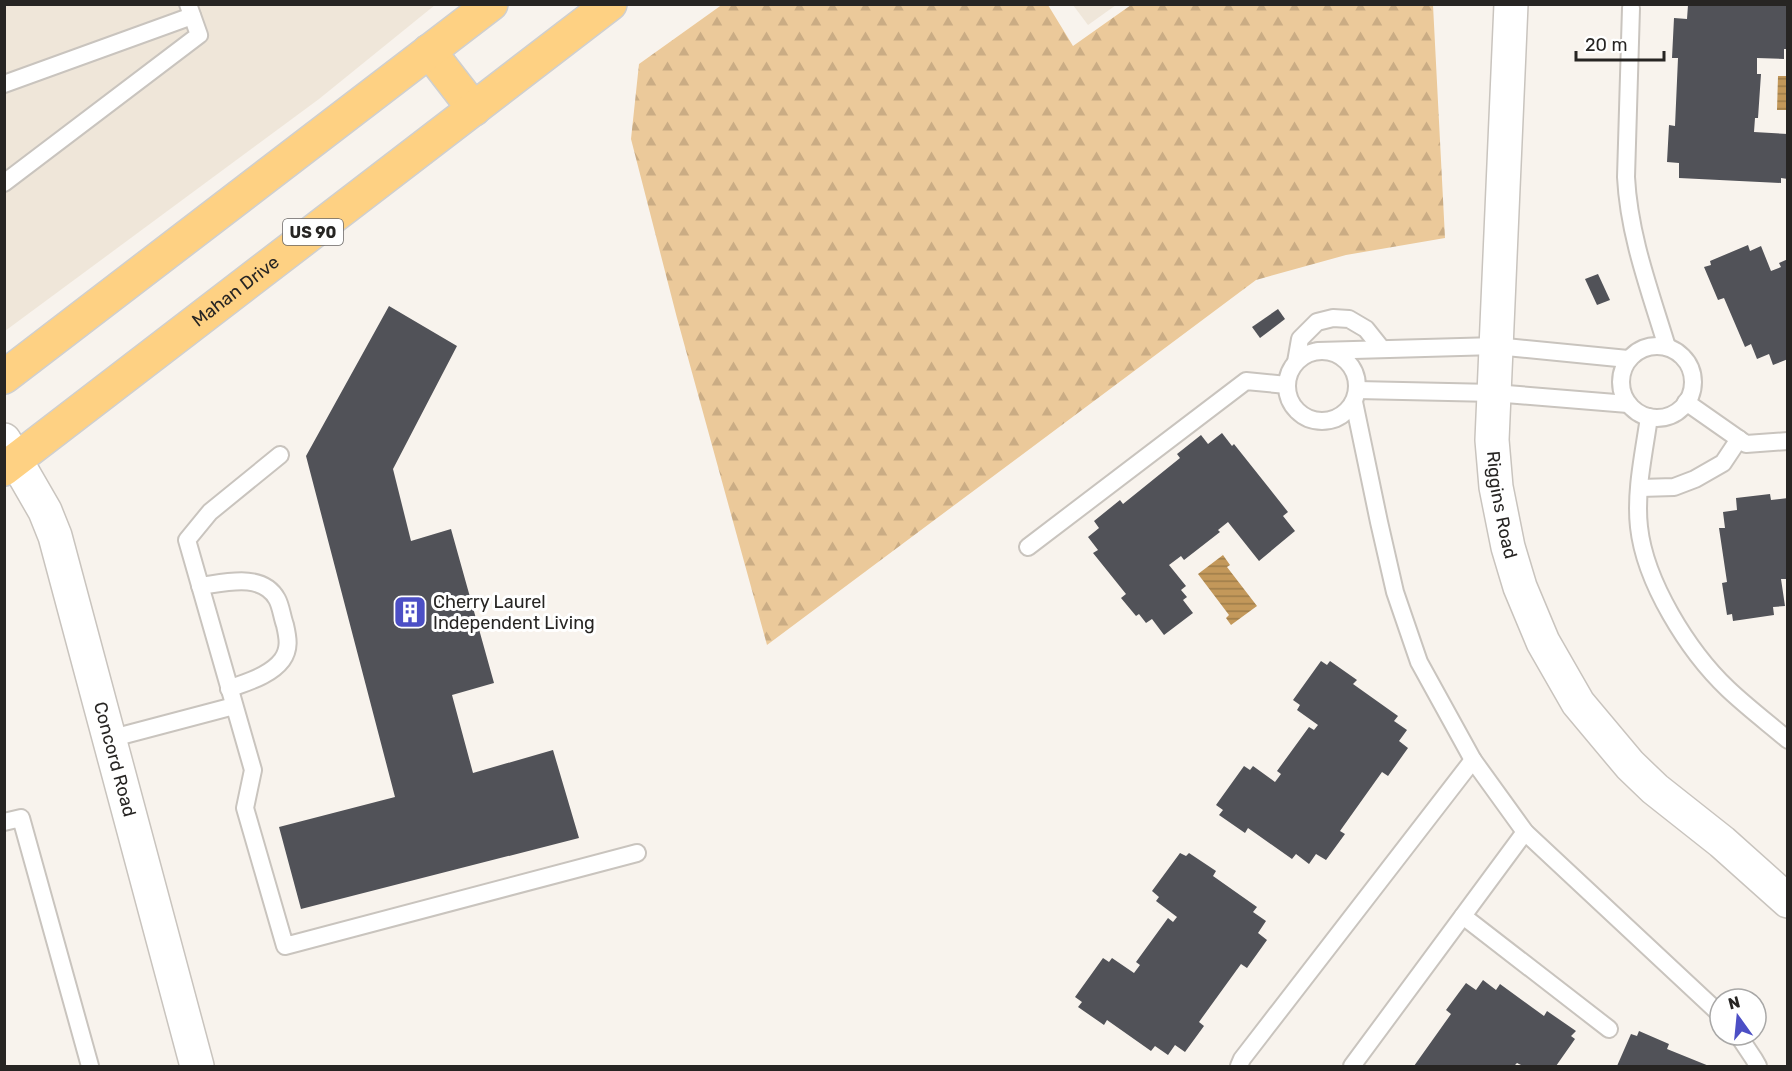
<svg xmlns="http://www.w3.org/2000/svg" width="1792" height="1071" font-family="Rubik,sans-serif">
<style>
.built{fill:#efe6d9}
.forest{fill:url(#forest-firs)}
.water{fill:url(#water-rules)}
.building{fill:#515258}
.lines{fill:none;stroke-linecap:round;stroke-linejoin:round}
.service-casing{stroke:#c9c4be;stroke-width:20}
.minor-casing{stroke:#c9c4be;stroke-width:36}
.primary-casing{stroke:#cfcfcf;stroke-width:36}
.service{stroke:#fff;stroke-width:16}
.minor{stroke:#fff;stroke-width:33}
.primary{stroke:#fed183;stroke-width:33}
.labels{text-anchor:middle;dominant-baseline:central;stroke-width:6;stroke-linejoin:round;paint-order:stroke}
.shield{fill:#fff;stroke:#686665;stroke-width:1.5}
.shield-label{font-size:16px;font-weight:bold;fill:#272523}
.street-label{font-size:18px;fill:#272523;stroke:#fff}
.poi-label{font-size:18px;fill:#272523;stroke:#fff;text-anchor:start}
</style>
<defs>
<pattern id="forest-firs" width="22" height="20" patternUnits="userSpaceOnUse" patternTransform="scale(1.5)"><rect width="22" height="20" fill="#ebc99a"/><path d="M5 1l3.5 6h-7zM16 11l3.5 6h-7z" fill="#caac84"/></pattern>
<pattern id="water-rules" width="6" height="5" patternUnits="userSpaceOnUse" patternTransform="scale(1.5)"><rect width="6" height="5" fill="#c3985a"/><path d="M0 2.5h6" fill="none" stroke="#9e7c4a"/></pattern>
</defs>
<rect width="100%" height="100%" fill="#f8f3ed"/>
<g class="built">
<path d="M5,5h430l-116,94 -314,232z"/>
<path d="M1073,5h43l-28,20z"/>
</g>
<path class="forest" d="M723,4l325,1 25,41 58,-41h302l12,233 -99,17 -90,25 -489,365 -90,-327 -46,-179 8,-75z"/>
<g class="water">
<path d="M1778,76h9v34h-10z"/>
<path d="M1223,555l7,10 -3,2 30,39 -26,19 -5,-7 3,-3 -31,-41z"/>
</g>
<g class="building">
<path d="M1706,4l82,2v43h-4v10l-27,-1v16h4l-3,44h-3l-1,14 34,2v45l-7,-1v5l-102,-5v-15l-12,-1 2,-37 6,1 3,-68h-6l2,-40 13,1 1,-14 18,1z"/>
<path d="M1748,245l2,6 11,-5 10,25 10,-4 -2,-4 9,-4v100l-15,6 -4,-11 -12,5 -6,-15 -6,3 -21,-49 -6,2 -14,-33 7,-2 -1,-4z"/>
<path d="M1598,274l12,26 -13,5 -12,-26z"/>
<path d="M389,306l68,40 -64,123 18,72 40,-12 43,154 -42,12 21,78 80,-23 26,88 -278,71 -22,-82 116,-30 -89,-341z"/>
<path d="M1278,309l7,10 -25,19 -8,-11z"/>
<path d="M1222,433l10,13 2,-2 54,68 -5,4 12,15 -36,30 -31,-39 -10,8 2,2 -36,28 -3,-4 -12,9 17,21 -5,4 6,7 -4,3 10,13 -29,22 -12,-16 -6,4 -7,-9 -3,2 -15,-18 5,-4 -33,-41 5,-3 -10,-13 11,-9 -5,-7 26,-21 3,4 57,-46 -3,-4 24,-19 7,9z"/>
<path d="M1770,494l1,6 17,-2v81h-7l4,27 -12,1 1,8 -41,6 -1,-7 -5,1 -5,-32 5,-1 -8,-54h6l-2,-16 14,-2 -1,-12z"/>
<path d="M1321,661l6,4 3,-4 27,19 -4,4 45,32 -4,5 13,9 -8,11 9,7 -20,28 -6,-4 -42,59 5,3 -19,26 -10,-6 -7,10 -13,-10 -4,5 -44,-31 -3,5 -26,-18 4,-5 -7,-5 28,-39 6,4 3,-4 22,16 6,-8 -4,-3 32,-44 5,3 4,-5 -21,-15 3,-5 -7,-5z"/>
<path d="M1180,853l6,3 3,-3 27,18 -3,5 44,31 -4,5 13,9 -8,12 9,7 -20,28 -6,-4 -42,58 5,4 -19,26 -10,-7 -7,10 -13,-9 -4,5 -44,-31 -3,5 -26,-18 4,-5 -7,-5 28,-39 6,4 3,-4 22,15 6,-8 -4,-3 32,-44 5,4 4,-5 -21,-16 3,-4 -7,-6z"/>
<path d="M1483,980l13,10 4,-6 44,32 3,-5 29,20 -5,5 4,3 -19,27h-33l-6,-3 -3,3h-100l37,-52 -5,-4 20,-27 10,7z"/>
<path d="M1639,1031l30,13 -2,5 42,17h-92l14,-32 6,2z"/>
</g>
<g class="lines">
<g class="service-casing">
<g id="service">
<path d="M1631,8l-5,169c3,59 24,114 41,170"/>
<path d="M4,84l188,-68"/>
<path d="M4,183l195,-148 -11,-31"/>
<circle cx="1657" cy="382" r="36"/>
<circle cx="1322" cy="386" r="35"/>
<path d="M1318,351l178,-5 132,13"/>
<path d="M1296,362l4,-23 17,-17 16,-4 16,1 17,10 16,20"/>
<path d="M1357,390l137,3 134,11"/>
<path d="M1354,402l25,120 16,70 24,70 54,98 52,72 195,182"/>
<path d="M1686,402l60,42 42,-3"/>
<path d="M1649,417c-5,36 -14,74 -10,110 6,55 49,124 89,162 19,18 40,34 60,51"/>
<path d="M280,455l-70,57 -23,28 66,230 -8,38 40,138 352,-93"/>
<path d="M1640,488l34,-1 21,-8 28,-16 16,-24"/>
<path d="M1028,547l218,-166 41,4"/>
<path d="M200,586c24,-3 62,-14 77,13 4,7 5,18 8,26 3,13 5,24 -3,35 -12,16 -36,22 -53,29"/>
<path d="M109,739l125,-33"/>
<path d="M4,822l17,-4 69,248"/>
<path d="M1463,916l146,113"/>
<path d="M1738,1035l16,24 4,7"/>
<path d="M1239,1066l3,-7 231,-299"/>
<path d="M1352,1066l173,-234"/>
</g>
</g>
<g class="minor-casing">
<g id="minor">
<path id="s1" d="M1511,4l-19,436 4,47 12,60 12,40 23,55 35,61 52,62 25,24 67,53 66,59"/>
<path id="s2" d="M4,440l41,71 10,25 142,530"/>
</g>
</g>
<g class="primary-casing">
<g id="primary">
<path d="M429,51l45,58"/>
<path d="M4,377l487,-373"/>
<path id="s3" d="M4,469l606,-465"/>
</g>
</g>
<use href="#service" class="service"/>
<use href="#minor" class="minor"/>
<use href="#primary" class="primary"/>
</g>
<defs>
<g id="building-square" transform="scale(1.725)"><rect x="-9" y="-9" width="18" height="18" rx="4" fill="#4c4fc5" stroke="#fff"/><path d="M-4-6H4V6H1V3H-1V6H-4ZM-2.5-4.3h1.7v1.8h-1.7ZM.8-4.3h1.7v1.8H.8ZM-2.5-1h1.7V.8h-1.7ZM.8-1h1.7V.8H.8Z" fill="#fff"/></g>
</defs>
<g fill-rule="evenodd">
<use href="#building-square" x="410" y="612"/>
</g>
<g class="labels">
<rect class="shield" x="283" y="219" width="60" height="26" rx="4.5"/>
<g class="shield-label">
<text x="313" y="232">US 90</text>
</g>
<g class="street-label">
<text stroke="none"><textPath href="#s3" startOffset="292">Mahan Drive</textPath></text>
<text stroke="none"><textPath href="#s1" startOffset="502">Riggins Road</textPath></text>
<text stroke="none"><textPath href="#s2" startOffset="340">Concord Road</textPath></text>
</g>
<g class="poi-label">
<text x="433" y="602">Cherry Laurel<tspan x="433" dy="21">Independent Living</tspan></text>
</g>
</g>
<rect width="1792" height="1071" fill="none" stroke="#272523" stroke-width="12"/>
<g transform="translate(1738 1017) rotate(345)"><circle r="28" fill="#ffffff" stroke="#a9a8a7" stroke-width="1.5"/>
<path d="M0-4.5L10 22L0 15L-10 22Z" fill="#4c4fc5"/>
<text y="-9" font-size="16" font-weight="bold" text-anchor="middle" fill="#272523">N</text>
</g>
<path d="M1576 51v9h88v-9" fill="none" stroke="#272523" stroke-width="3"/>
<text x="1585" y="51" font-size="18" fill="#272523" stroke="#ffffff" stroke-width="4.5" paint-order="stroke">20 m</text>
</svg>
